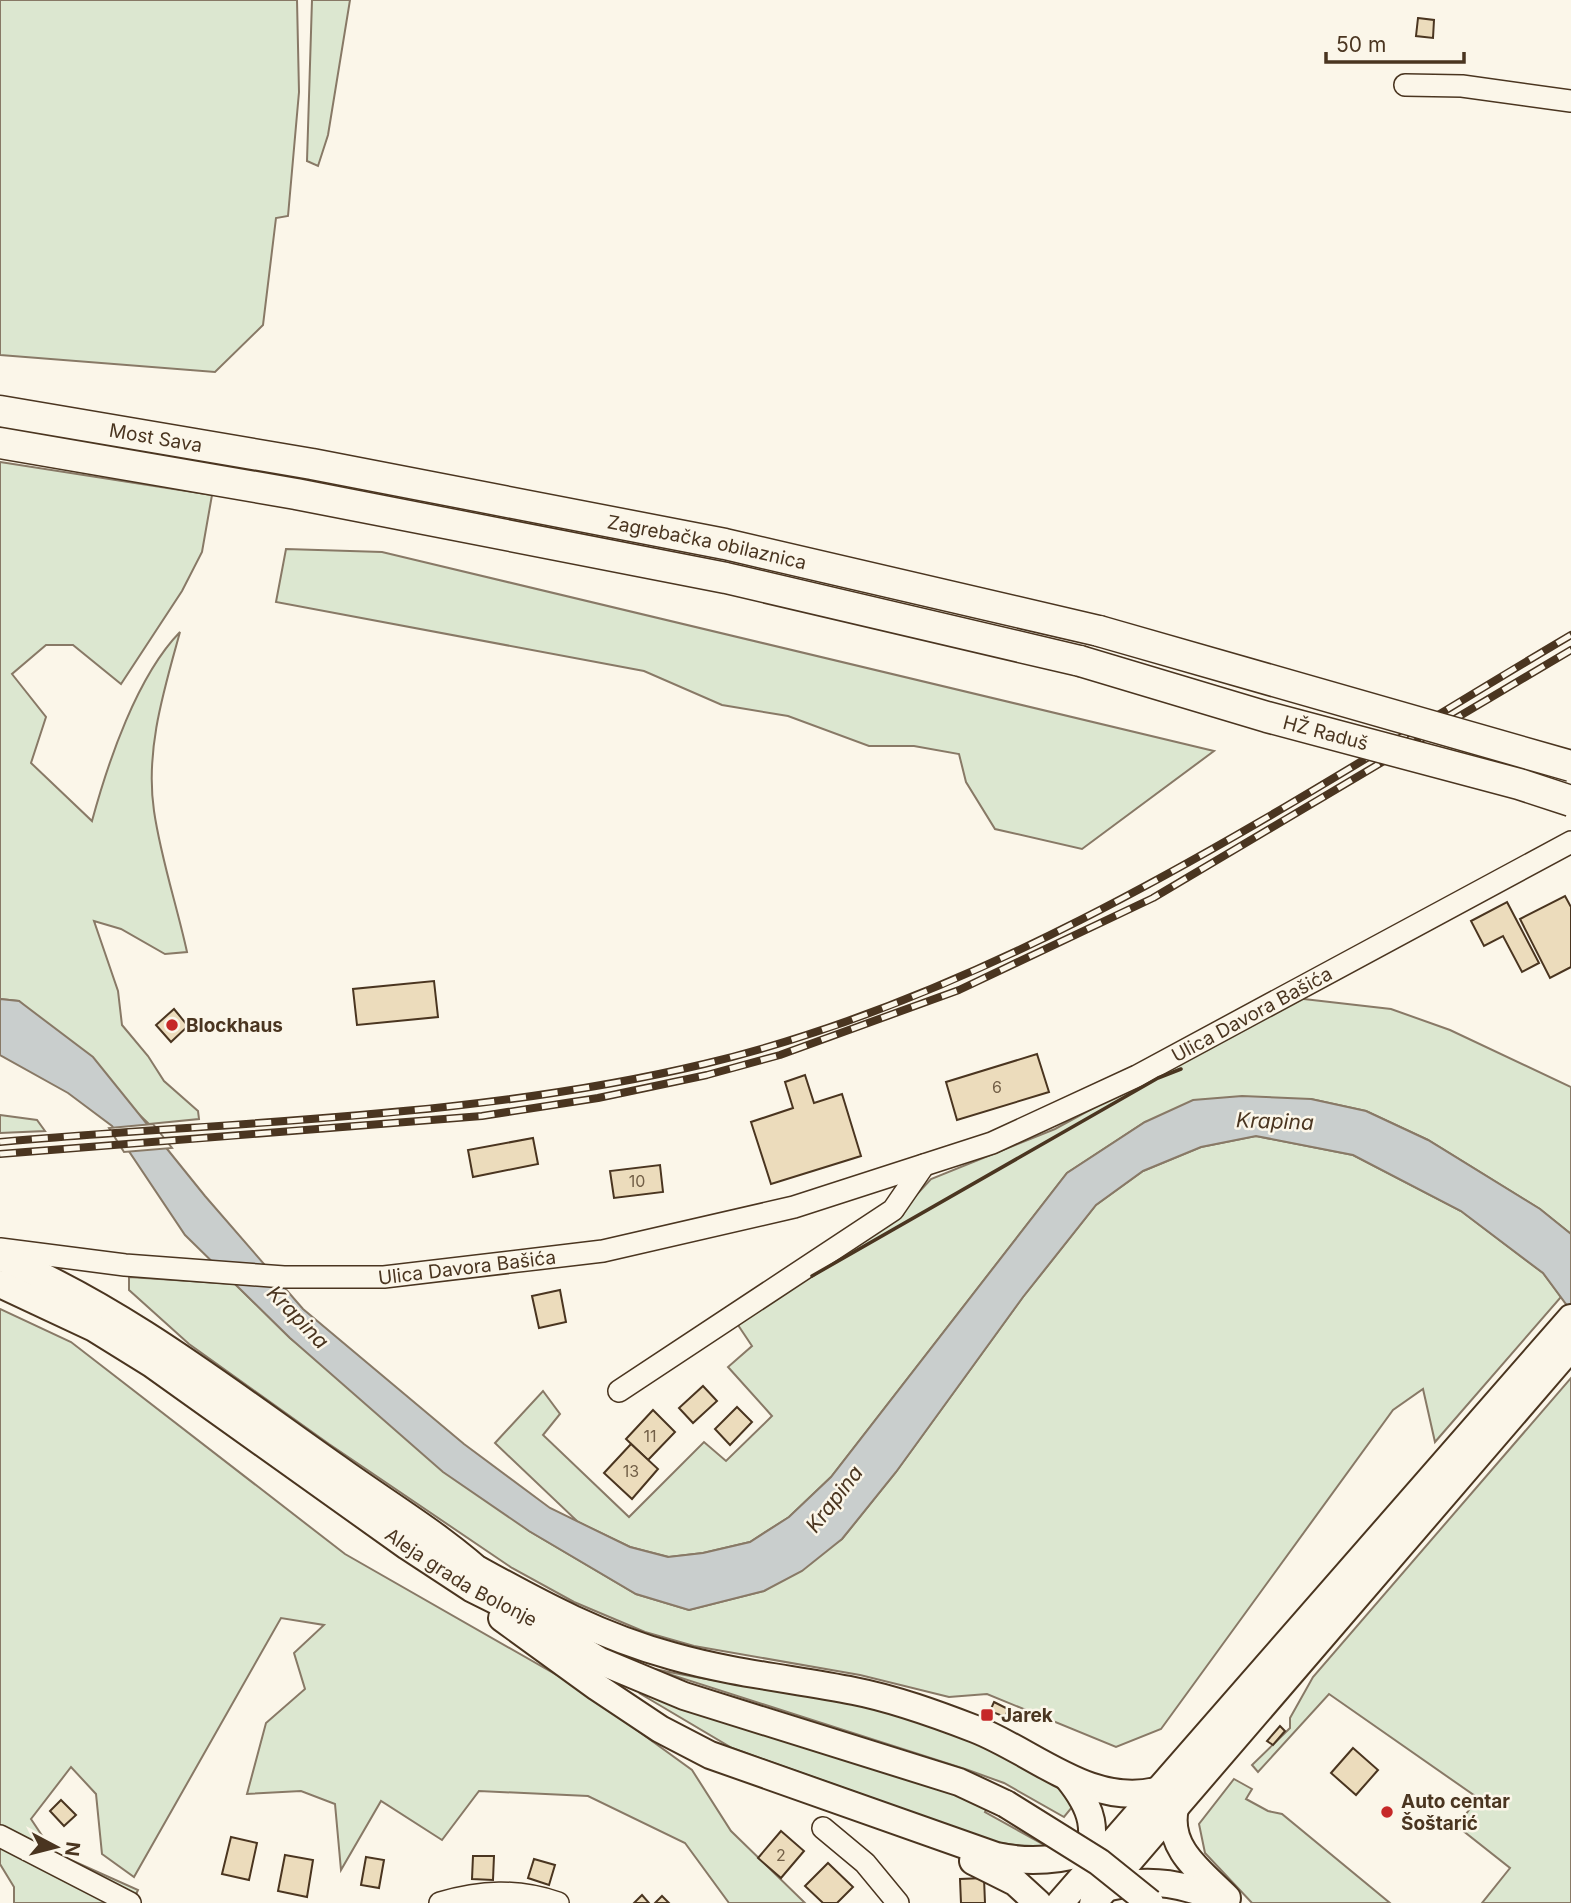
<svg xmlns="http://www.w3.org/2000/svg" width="1571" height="1903" font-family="Inter,sans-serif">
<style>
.green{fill:#dce7d0;stroke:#887966;stroke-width:2}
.water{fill:#c9cecd;stroke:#887966;stroke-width:2}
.pier{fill:#fbf6e9;stroke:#887966;stroke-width:2}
.building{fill:#ecdcbc;stroke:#4a3520;stroke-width:2}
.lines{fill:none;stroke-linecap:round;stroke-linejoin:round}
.minor-casing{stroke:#4a3520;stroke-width:24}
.major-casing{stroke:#4a3520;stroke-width:30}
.highway-casing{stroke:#4a3520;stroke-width:33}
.minor{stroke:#fbf6e9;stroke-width:21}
.major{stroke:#fbf6e9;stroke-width:26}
.highway{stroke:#fbf6e9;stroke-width:30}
.rail-casing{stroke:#4a3520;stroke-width:8}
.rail{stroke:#fbf6e9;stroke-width:5;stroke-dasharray:16;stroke-linecap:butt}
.major-bridge-casing{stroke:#4a3520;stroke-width:30;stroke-linecap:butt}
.highway-bridge-casing{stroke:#4a3520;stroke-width:33;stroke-linecap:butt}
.major-bridge{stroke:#fbf6e9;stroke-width:26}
.highway-bridge{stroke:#fbf6e9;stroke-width:30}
.wall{stroke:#4a3520;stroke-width:3.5}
.poi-dot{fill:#c62828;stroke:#fbf6e9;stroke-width:2.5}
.labels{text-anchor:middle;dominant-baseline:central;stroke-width:5;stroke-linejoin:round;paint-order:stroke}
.number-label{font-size:16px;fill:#725f47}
.street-label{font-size:19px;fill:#4a3520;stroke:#fbf6e9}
.poi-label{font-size:19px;font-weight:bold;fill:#4a3520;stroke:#fbf6e9;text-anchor:start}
.water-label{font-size:21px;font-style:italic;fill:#4a3520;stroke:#fbf6e9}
</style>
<rect width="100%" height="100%" fill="#fbf6e9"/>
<g class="green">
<path d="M0,0h297l2,92 -11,124 -12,2 -13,107 -48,47 -215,-17z"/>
<path d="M312,0h38l-22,135 -10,31 -11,-5z"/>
<path d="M0,462l212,33 -10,57 -20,39 -61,93 -48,-39h-27l-34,29 34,43 -15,46 61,58c16,-59 45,-145 88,-189 -16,58 -35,118 -26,179 7,48 23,95 33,141l-22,2 -44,-25 -27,-8 24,70 4,34 26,31 16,25 34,30 1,8 -50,5 -130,-123 -19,-2z"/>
<path d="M286,549l96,3 832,199 -132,98 -87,-20 -29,-47 -7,-28 -45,-8h-45l-81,-30 -66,-11 -78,-34 -368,-69z"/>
<path d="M1295,998l96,11 59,21 121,57v147l-31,-25 -112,-69 -62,-29 -55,-12 -166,23 -78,51 -236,304 -42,40 -39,25 -47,11 -34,4 -39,-10 -52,-25 -83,-79 48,-52 17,23 -17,21 86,82 75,-75 22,19 46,-45 -44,-49 24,-21 -18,-27 169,-104 3,-9 25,-27 124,-50z"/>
<path d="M0,1115l37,5 8,11 -45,2z"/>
<path d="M1256,1136l97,19 108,56 82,62 18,24 -126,145 -12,-53 -30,21 -232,319 -45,18 -129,-53 -38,3 -89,-22 -166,-29 -49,-14 -71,-30 -62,-34 -183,-124 -140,-100 -60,-54v-13l106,7 55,54 239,193 107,63 53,16 75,-19 78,-52 54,-67 127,-175 73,-92 47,-34 58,-24z"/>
<path d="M0,1309l71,33 274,212 231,132 116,84 39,61 74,72h-76l-44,-60 -97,-47 -109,-5 -37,49 -61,-39 -40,69 -6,-66 -34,-13 -54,3 19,-71 39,-34 -11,-36 30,-28 -43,-7 -147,259 -32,-23 -6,-60 -25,-27 -40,52 22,33 85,38 -6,13h-118v-16l-14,-23z"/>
<path d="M1571,1378v525h-89l28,-35 -53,-42 21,-28 -149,-104 -71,78 -6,-7 38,-37v-10l23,-41z"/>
<path d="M650,1668c126,28 261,30 375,98 20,12 37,20 48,40l-9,11 -60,-34 -36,-13z"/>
<path d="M639,1693l306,96 42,19 -2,4 61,34 -19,1 -32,-5 -263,-94z"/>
<path d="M1234,1779l18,10 -6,10 22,12 14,3 108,89h-138l-47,-50 -6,-29z"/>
</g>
<path class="water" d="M0,999l19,2 74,56 112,139 98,113 161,135 86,64 80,39 38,10 35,-4 47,-11 39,-25 42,-40 236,-304 78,-51 48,-22 49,-4 69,3 55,12 62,29 112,69 31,25v77l-28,-38 -82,-62 -108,-56 -97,-19 -55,11 -58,24 -47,34 -73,92 -127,175 -54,67 -40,32 -38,20 -75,19 -53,-16 -107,-63 -86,-59 -153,-134 -105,-103 -73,-109 -44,-33 -68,-38z"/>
<path class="pier" d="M153,1124l19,24 -48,4 -15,-24z"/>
<g class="building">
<path d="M1418,18l16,2 -1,18 -17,-2z"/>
<path d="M1565,896l6,11v60l-21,11 -30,-59z"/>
<path d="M1507,902l32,61 -17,9 -19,-36 -19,10 -13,-25z"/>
<path d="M434,981l4,36 -81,8 -4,-36z"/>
<path d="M174,1009l14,17 -17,16 -15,-17z"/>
<path d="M1037,1054l12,38 -92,28 -11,-38z"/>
<path d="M805,1075l9,28 28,-9 19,62 -90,28 -20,-62 42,-14 -8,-26z"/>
<path d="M533,1138l5,26 -65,13 -5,-27z"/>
<path d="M660,1165l3,27 -49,6 -4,-27z"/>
<path d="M560,1290l6,32 -27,6 -7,-32z"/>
<path d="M703,1386l14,15 -24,22 -14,-15z"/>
<path d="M737,1407l15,15 -22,23 -15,-16z"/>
<path d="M653,1410l22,22 -27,28 -22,-21z"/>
<path d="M631,1444l27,25 -26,30 -28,-26z"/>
<path d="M994,1702l14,7 -3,8 -15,-6z"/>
<path d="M1280,1726l5,5 -12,14 -6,-4z"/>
<path d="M1353,1748l25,22 -22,25 -25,-22z"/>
<path d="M61,1800l15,15 -12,11 -14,-15z"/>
<path d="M781,1831l23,20 -23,27 -23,-20z"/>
<path d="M231,1837l26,6 -8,37 -27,-6z"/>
<path d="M285,1855l28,5 -6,37 -29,-6z"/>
<path d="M473,1856h21l-1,24 -21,-1z"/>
<path d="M366,1857l18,3 -5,28 -18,-3z"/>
<path d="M534,1859l21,6 -6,20 -21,-7z"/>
<path d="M828,1863l25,24 -16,16h-14l-18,-17z"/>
<path d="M984,1878l1,25h-24l-1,-24z"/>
<path d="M642,1895l7,8h-15z"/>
<path d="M662,1896l7,7h-14z"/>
</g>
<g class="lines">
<g class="minor-casing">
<g id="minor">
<path d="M1405,85l57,1 109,15"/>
<path id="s1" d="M0,1249l125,16 159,12h100l219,-26 191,-44 198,-64 145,-67 434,-234"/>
<path d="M619,1391l274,-181 31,-45"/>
<path d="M823,1828l42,35 33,40"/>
<path d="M0,1836l130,67"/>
<path d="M440,1903c41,-12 77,-14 118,0"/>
</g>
</g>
<g class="major-casing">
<g id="major">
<path d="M0,1257c122,51 230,136 337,211 51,37 108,70 154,114"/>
<path id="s2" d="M0,1284l94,44 58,36 255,182 64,42 56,28 73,45 84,35 275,86 47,22"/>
<path d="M479,1570c63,35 123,67 193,86 59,17 121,23 182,35 41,8 82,23 121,38 59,23 115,78 181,62"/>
<path d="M502,1618l95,69 63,42 50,26 286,101c63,14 120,-10 173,-42"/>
<path d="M1068,1778c26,32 29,51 19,91"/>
<path d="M1175,1808c-9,40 26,64 52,90"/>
<path d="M973,1861l42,21 23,21"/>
<path d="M1109,1887c42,-9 78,-4 116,16"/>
<path d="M1060,1903l511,-585"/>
<path d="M1093,1903l478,-556"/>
</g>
</g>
<g class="highway-casing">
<g id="highway">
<path id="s3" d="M0,411l312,53 413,80 374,87"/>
<path d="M0,443l296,51 430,84 354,83"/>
</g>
</g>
<use href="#minor" class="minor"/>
<use href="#major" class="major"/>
<use href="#highway" class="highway"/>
<g class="rail-casing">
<g id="rail">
<path d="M0,1142c235,-21 473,-23 704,-78 316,-76 591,-266 867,-429"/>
<path d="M0,1154l482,-38 116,-18 109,-23 73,-20 179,-65 194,-92 418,-248"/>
</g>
</g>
<use href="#rail" class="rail"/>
<g class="major-bridge-casing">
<path id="major-bridge" d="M1006,1804l93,58 51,41"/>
</g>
<g class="highway-bridge-casing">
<g id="highway-bridge">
<path d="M1099,631l472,135"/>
<path id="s4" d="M1080,661l187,56 252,67 52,17"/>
</g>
</g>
<use href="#major-bridge" class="major-bridge"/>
<use href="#highway-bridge" class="highway-bridge"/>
<path class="wall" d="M812,1276l346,-198 23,-9"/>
</g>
<g class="poi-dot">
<circle cx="172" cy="1025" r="7"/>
<rect x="980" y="1708" width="14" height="14" rx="3.5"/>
<circle cx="1387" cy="1812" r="7"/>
</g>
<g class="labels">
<g class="number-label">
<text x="997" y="1087">6</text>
<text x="637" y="1181">10</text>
<text x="650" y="1436">11</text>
<text x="631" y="1471">13</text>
<text x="781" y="1855">2</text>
</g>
<g class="street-label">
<text stroke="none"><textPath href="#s3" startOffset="158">Most Sava</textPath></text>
<text stroke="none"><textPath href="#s3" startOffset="719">Zagrebačka obilaznica</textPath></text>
<text stroke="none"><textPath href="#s4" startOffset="256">HŽ Raduš</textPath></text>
<text stroke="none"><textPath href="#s1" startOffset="1300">Ulica Davora Bašića</textPath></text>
<text stroke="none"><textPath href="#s1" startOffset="469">Ulica Davora Bašića</textPath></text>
<text stroke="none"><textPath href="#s2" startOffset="548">Aleja grada Bolonje</textPath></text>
</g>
<g class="poi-label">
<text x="186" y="1025">Blockhaus</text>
<text x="1001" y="1715">Jarek</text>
<text x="1401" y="1801">Auto centar<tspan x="1401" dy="22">Šoštarić</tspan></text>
</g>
<g class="water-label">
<text transform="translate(1275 1121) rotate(2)">Krapina</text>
<text transform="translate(298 1317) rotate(46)">Krapina</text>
<text transform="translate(834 1499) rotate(-52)">Krapina</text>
</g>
</g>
<g transform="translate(56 1847) rotate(97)" stroke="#fbf6e9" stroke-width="5" paint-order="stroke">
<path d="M0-5L12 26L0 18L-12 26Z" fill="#4a3520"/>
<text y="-10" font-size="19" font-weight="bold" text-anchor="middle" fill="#4a3520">N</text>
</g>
<path d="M1326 52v10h138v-10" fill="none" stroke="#4a3520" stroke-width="3.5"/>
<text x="1336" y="52" font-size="21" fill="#4a3520" stroke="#fbf6e9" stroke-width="5" paint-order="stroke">50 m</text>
</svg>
